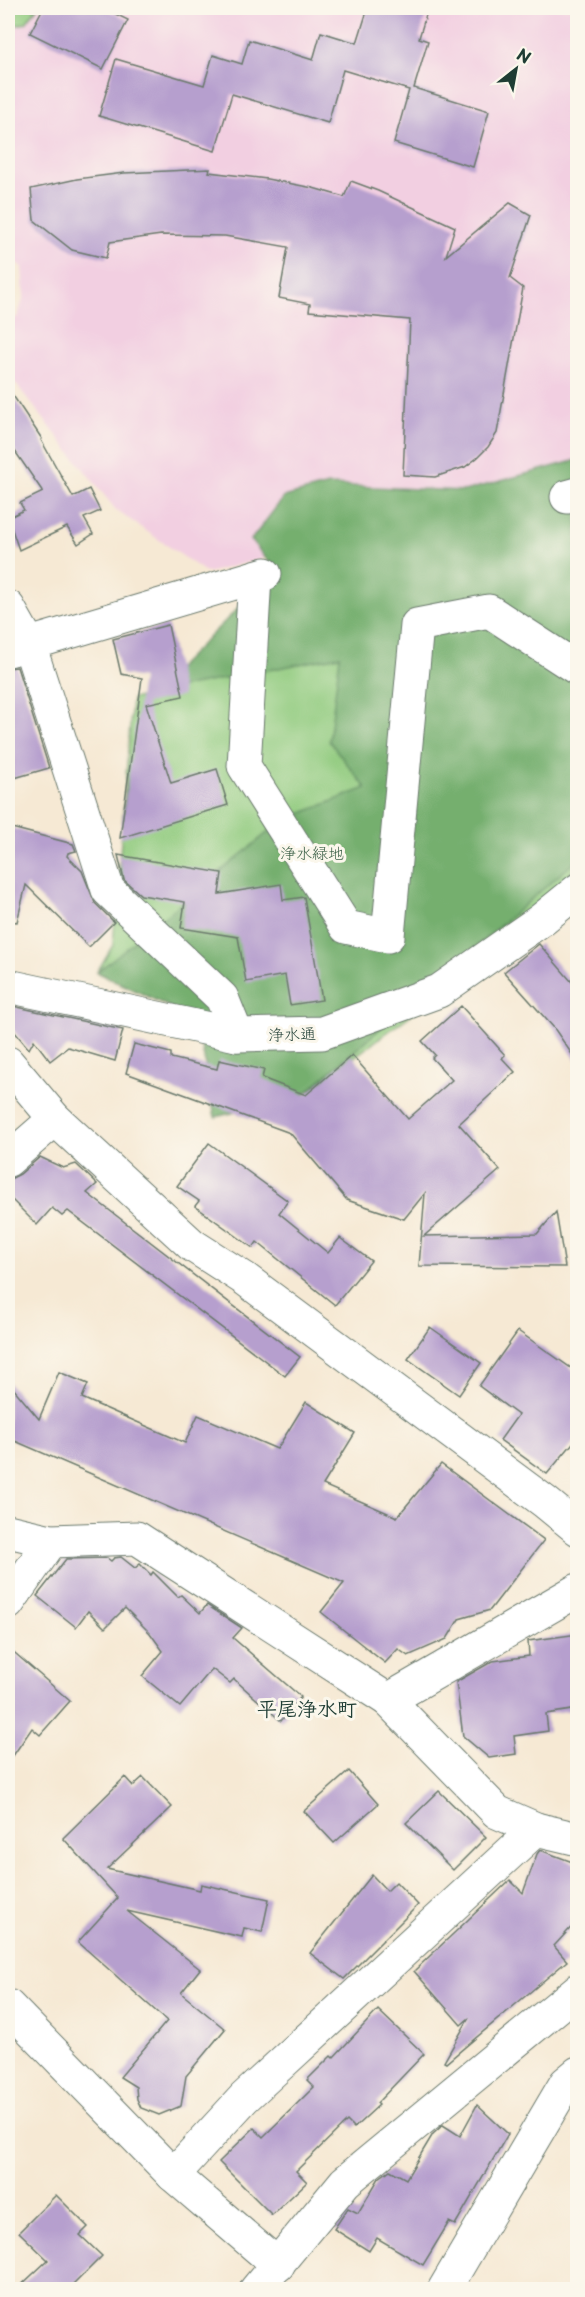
<svg xmlns="http://www.w3.org/2000/svg" width="585" height="2297" font-family="'Playpen Sans','Klee One',sans-serif">
<style>
.built{fill:#f2cfe1}
.green{fill:#91cb7f;stroke:#58845a;stroke-width:1.5}
.forest{fill:#74af6e;stroke:#4a7651;stroke-width:1.5}
.building{fill:#b69fce}
.lines{fill:none;stroke-linecap:round;stroke-linejoin:round}
.minor-casing{stroke:#6a796c;stroke-width:35}
.minor{stroke:#fff;stroke-width:33}
.labels{text-anchor:middle;dominant-baseline:central;stroke-width:6;stroke-linejoin:round;paint-order:stroke}
.park-label{font-size:16px;fill:#3c6047;stroke:#fbf7ec}
.street-label{font-size:16px;fill:#1f3d34;stroke:#fbf7ec}
.quarter-label{font-size:20px;font-weight:bold;fill:#1f3d34;stroke:#fbf7ec}
</style>
<rect width="100%" height="100%" fill="#fbf7ec"/>
<filter id="ink" filterUnits="userSpaceOnUse"><feTurbulence type="fractalNoise" baseFrequency=".0167" numOctaves="2"/><feDisplacementMap in="SourceGraphic" scale="12" xChannelSelector="R" yChannelSelector="G"/><feConvolveMatrix kernelMatrix="1 2 1 2 8 2 1 2 1" color-interpolation-filters="sRGB"/></filter>
<filter id="wash" filterUnits="userSpaceOnUse"><feTurbulence type="fractalNoise" baseFrequency=".008" numOctaves="4" result="noise"/><feDisplacementMap in="SourceGraphic" scale="24" xChannelSelector="R" yChannelSelector="G"/><feGaussianBlur stdDeviation="1.35" result="paint"/><feColorMatrix in="noise" values="0 0 0 0 0 0 0 0 0 0 0 0 0 0 0 0 0 1.4 0 .05"/><feComposite in="paint" operator="in"/></filter>
<g filter="url(#wash)">
<rect width="100%" height="100%" fill="#f6e9d4"/>
<path class="built" d="M33,8h544v468l-370,97 -91,-63 -108,-136v-50l10,-8 6,-20 -2,-29 -14,-11v-238z"/>
<g class="green">
<path d="M8,8h29l-11,15 -18,4z"/>
<path d="M490,613l88,221 -1,28 -29,51 -245,182 -88,22 -18,-97 -100,-48 16,-27 19,-246z"/>
</g>
<path class="forest" d="M577,460v400l-274,235 -88,22 -18,-97 -100,-48 185,-151 84,-33 -37,-47 11,-85 -188,37 124,-122 -25,-31 33,-43 44,-12 136,6z"/>
<g id="blocks">
<g class="building">
<path d="M43,8h60l25,12 -25,49 -73,-36z"/>
<path d="M368,8h60l-9,30 9,3 -14,47 75,23 -16,56 -79,-24 15,-53 -66,-20 -15,53 -96,-29 -17,57 -116,-35 17,-57 88,26 9,-30 29,9 7,-24 64,20 8,-28 36,11z"/>
<path d="M210,169l-1,3 58,7 46,9 31,9 7,-16 27,10 77,36 -9,29 64,-53 21,12 -21,63 13,10 -26,145 -9,14 -11,11 -12,9 -30,10 -32,-2 7,-155 -101,-9 1,-7 -31,-6 9,-51 -63,-11 -64,-1 -51,7 -4,16 -34,-8 -38,-30 -3,-31 46,-10 47,-6z"/>
<path d="M8,388l34,51 -1,1 32,57 16,-8 11,22 -16,7 9,16 -15,10 -11,-17 -48,23 -11,-32 16,-8 -4,-7 23,-11 -35,-51z"/>
<path d="M168,625l15,71 -37,8 25,79 46,-14 11,36 -108,33 22,-160 -21,-4 -8,-35z"/>
<path d="M17,667l32,101 -38,11 -3,-13v-98z"/>
<path d="M8,827l65,17 3,7 -8,2 -1,3 15,15 13,32 19,19 -25,25 -63,-62 -9,37 -9,-1z"/>
<path d="M118,855l104,18 -3,21 62,-10 2,16 21,-3 18,103 -32,5 -5,-30 -39,7 -8,-45 -57,-9 4,-26 -44,-7 -17,-15z"/>
<path d="M539,944l39,45v74l-24,-35 -50,-56z"/>
<path d="M8,1005l115,25 -8,31 -47,-14 -18,14 -16,-21 -5,9 -21,-25z"/>
<path d="M461,1006l44,49 -3,3 13,14 -56,52 41,46 -76,66 113,-2 19,-22 9,55 -146,-1 6,-73 -21,26 -57,-19 -57,-67 -164,-60 8,-29 37,9v5l46,11 2,-9 45,10 -2,8 44,17 46,-40 56,64 44,-39 -20,-22 3,-3 -13,-14z"/>
<path d="M209,1143l79,58 -9,12 49,40 12,-15 31,23 -36,44 -78,-63 -4,6 -58,-42 4,-5 -22,-15z"/>
<path d="M40,1157l23,11 13,-4 21,20 -10,9 213,164 -15,19 -217,-165 -6,5 -10,-8 -15,17 -29,-29v-16l12,-6z"/>
<path d="M430,1327l51,36 -22,32 -51,-36z"/>
<path d="M518,1331l60,42v64l-31,37 -47,-34 18,-25 -39,-29z"/>
<path d="M59,1372l29,12 -6,14 103,45 13,-28 79,34 29,-47 49,31 -32,52 74,32 44,-53 103,76 -54,70 -31,9 -12,20 -39,17 -10,-7 -13,14 -64,-51 23,-29 -336,-145v-56l31,37z"/>
<path d="M121,1557l14,11 5,-4 11,11 2,-3 25,25 3,-2 19,18 7,-8 35,23 -9,10 68,59 -20,24 -47,-42 -4,4 -18,-14 -32,38 -38,-31 21,-25 -13,-18 -25,-25 -20,20 -17,-17 -12,16 -39,-31 29,-37 41,-1 4,3 3,-3z"/>
<path d="M578,1634v75l-32,5 2,17 -34,5 2,18 -27,4 -26,-22 -7,-54 37,-21 36,-5 -1,-15z"/>
<path d="M8,1647l62,54 -30,34 -8,-7 -24,35z"/>
<path d="M349,1771l29,33 -44,39 -30,-32z"/>
<path d="M125,1777l8,9 10,-9 29,30 -65,62 93,21 1,-6 68,15 -7,33 -18,-4 -2,9 -115,-26 73,58 -19,24 44,36 -39,47 -5,30 -22,9 -18,-7 -4,-9 -1,-12 -16,-10 47,-56 -89,-79 40,-44 -55,-60z"/>
<path d="M439,1791l47,46 -33,33 -47,-47z"/>
<path d="M540,1850l38,14v56l-24,26 13,15 -121,102 -2,-1 25,-44 -8,7 -47,-54 96,-91 13,13 14,-39z"/>
<path d="M372,1875l15,16 9,-9 22,23 -74,74 -34,-26z"/>
<path d="M378,2010l46,44 -47,49 2,2 -25,23 -7,-7 -51,50 11,11 -35,33 -53,-53 35,-34 9,9 51,-50 -7,-7 24,-24 2,2z"/>
<path d="M477,2105l31,29 -53,91 -6,-3 -26,43 -46,-27 -8,13 -35,-22 14,-21 10,5 21,-35 11,-8 16,9 27,-45 10,-9 17,11z"/>
<path d="M56,2195l32,32 -8,8 22,21 -33,33h-52l31,-29 -29,-28z"/>
</g>
</g>
</g>
<g filter="url(#ink)">
<use href="#blocks" fill-opacity="0" stroke="#6a796c" stroke-width="1.5"/>
<g class="lines">
<g class="minor-casing">
<g id="minor">
<path d="M567,497l11,-3"/>
<path d="M255,577l-11,189 102,161 42,9 29,-311 72,-14 89,58"/>
<path d="M8,607l21,37 79,246 114,108 15,37"/>
<path d="M9,650l256,-76"/>
<path d="M8,986l229,49 85,-2 117,-42 102,-71 37,-30"/>
<path d="M8,1063l47,56 137,126 53,34 300,223 33,27"/>
<path d="M8,1160l47,-41"/>
<path d="M8,1531l43,10 86,-3 251,162 109,112 39,17 42,10"/>
<path d="M8,1603l43,-62"/>
<path d="M388,1700l190,-110"/>
<path d="M8,2006l165,169 105,90"/>
<path d="M173,2175l71,-77 292,-269"/>
<path d="M256,2290l89,-108 233,-192"/>
<path d="M444,2290l122,-207 12,-10"/>
</g>
</g>
<use href="#minor" class="minor"/>
</g>
</g>
<g class="labels">
<g class="park-label">
<text x="312" y="852">浄水緑地</text>
</g>
<g class="street-label">
<text transform="translate(292 1033) rotate(-2)">浄水通</text>
</g>
<g class="quarter-label">
<text x="307" y="1708">平尾浄水町</text>
</g>
</g>
<rect width="585" height="2297" fill="none" stroke="#fbf7ec" stroke-width="30"/>
<g transform="translate(516 69) rotate(31)" stroke="#fbf7ec" stroke-width="4.5" paint-order="stroke">
<path d="M0-4.5L10 22L0 15L-10 22Z" fill="#1f3d34"/>
<text y="-9" font-size="16" font-weight="bold" text-anchor="middle" fill="#1f3d34">N</text>
</g>
</svg>
